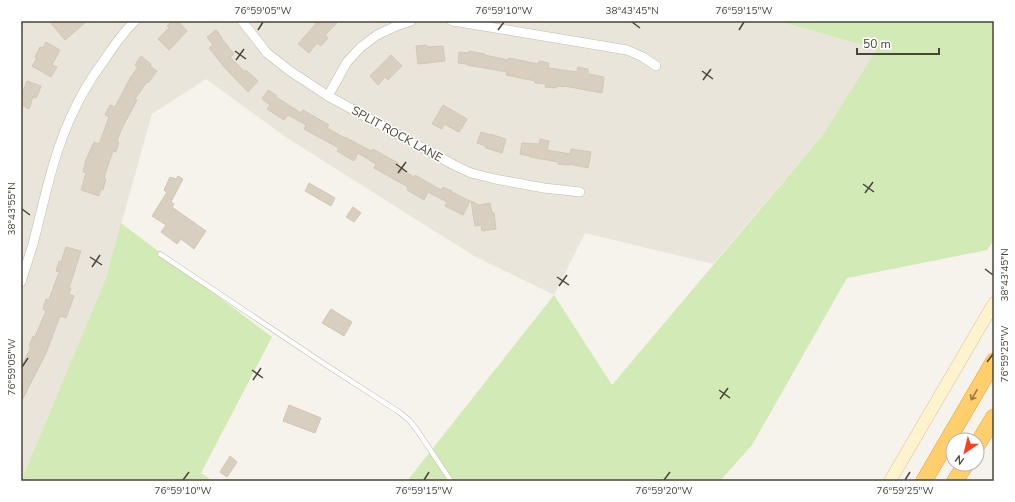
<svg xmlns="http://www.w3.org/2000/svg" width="1015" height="502" font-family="'Nunito Sans',sans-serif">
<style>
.residential{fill:#eae5da}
.green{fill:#d2eab5}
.building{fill:#d8cfc1;stroke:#d3c7b4}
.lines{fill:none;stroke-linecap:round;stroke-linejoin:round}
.lane-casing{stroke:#c2bbae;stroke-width:5.5}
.street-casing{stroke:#c2bbae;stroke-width:10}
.secondary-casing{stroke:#d6c79b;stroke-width:13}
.highway-casing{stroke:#e0a43c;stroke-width:17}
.lane{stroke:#fff;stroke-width:4.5}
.street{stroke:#fff;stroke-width:9}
.secondary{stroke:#fff3cd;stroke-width:12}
.highway{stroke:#ffcf6e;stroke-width:16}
.oneway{stroke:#937c4e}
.ticks{fill:none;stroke:#4b4439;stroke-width:1.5}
.labels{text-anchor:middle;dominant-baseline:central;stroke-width:3;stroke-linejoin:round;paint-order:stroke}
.street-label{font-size:12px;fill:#4b4439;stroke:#fff}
.neatline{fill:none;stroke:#4b4439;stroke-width:1.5}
.ticks-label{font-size:10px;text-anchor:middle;fill:#4b4439}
</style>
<rect width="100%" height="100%" fill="#f6f3ec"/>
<path class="residential" d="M21,21h756l100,28 -55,87 -109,128 -128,-31 -31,62 -80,-39 -187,-118 -81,-59 -54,35 -46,164 -85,203z"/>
<g class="green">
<path d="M777,21h217v219l-7,10 -140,28 -95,167 -32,36h-313l147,-186 58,90 210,-249 55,-87z"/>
<path d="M121,223l151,114 -71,136 12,8h-192l85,-203z"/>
</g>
<g class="building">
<path d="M49,21h38l-22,19z"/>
<path d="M172,21h6l9,10 -18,19 -11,-11 11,-11 -2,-2z"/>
<path d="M318,21h21l-14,14 3,3 -7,8 -4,-3 -8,10 -11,-9z"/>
<path d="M216,30l6,8v1l12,15 -4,3 15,15 1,-2 12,11 -10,11 -23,-24 -16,-20 4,-3 -6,-8z"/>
<path d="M46,42l14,8 -8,15 5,2 -6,10 -19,-11 5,-8 -2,-1 5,-10 3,1z"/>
<path d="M426,45l1,2 16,-1 2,15 -27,3 -2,-18z"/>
<path d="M469,51l16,3v1l23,5 1,-2 29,6 1,-3 10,2 -1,5 29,4 1,-5 10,2v5l16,3 -2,16 -38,-7v1l-7,-1 -1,2 -11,-1 1,-3 -11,-1v-2l-29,-6 1,-3 -40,-7v-1l-9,-1 1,-11 10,1z"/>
<path d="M391,55l11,11 -14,14 -3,-3 -7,8 -8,-9z"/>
<path d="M141,56l10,8 -1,2 7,5 -9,12 -1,-1 -12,17 2,1 -15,28 -5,13 2,1 -3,10 -3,-1 -5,14 -4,13 2,1 -3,11 -2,-1 -2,7 -18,-6 5,-17 -3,-1 3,-12 8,-18 5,2 10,-27 -4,-2 5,-10 5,2 15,-29 8,-11 -3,-2z"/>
<path d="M27,81l14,5 -4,11h-1v1l-3,-1 -4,12 -8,-4v-9z"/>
<path d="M268,90l9,6 -1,1 25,16 2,-3 26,15 -2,3 18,10v-1l26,14 2,-2 25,14 -1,4 17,10 1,-2 26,15 2,-3 9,4v1l18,9 -7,14 -18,-9 2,-4 -19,-10 -4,8 -17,-10 1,-3 -34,-19 2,-4 -18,-11 -4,8 -17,-10 2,-3 -35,-19 2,-4 -18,-10 -4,5 -17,-11 3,-4 -8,-6z"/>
<path d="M443,105l24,14 -8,13 -15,-8 -2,5 -10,-5z"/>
<path d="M481,132l9,3v-1l16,5 -4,14 -16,-5v-2l-9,-3z"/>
<path d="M540,139l9,2 -2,9 23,4 1,-5 20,3 -3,16 -19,-4v1l-11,-1 1,-2 -29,-5v-1l-10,-2 2,-11 17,1z"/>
<path d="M178,176l5,3 -12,23 3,2 -2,3 34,24 -12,18 -13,-10 -4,5 -16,-12 5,-7 -14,-9 15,-24 -3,-2 6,-13 6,2z"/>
<path d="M309,183l26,15 -4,8 -26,-15z"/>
<path d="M471,201l8,4 11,-2 2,10h2l2,16 -14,2 -1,-6 -6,1z"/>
<path d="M353,207l8,6 -7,9 -8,-5z"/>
<path d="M66,247l15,4 -12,37h2l-2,6 5,2 -8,22 -6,-2 -14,37 -25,49v-35l10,-20 -2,-1 4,-10 2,1 11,-26 -3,-2 3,-10 3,1 10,-28 -3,-1 3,-10 2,1z"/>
<path d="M331,309l21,13 -8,14 -22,-13z"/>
<path d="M289,405l32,13 -6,15 -32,-12z"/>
<path d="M230,456l7,6 -10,15 -7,-5z"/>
</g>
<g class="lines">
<g class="lane-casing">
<path id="lane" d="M160,254l166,111 73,47 10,8 8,10 34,51"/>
</g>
<g class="street-casing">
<g id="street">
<path d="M242,21l25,32 23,18 38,25 126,69 17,8 24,6 49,9 36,4"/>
<path d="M452,21l13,2 162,27 16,7 13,9"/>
<path d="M328,96l19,-34 14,-15 16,-12 19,-9 15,-5"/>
<path d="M21,282c4,-13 8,-25 12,-38 11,-42 19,-85 37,-125 9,-21 21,-41 35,-60 9,-13 18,-27 30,-38"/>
</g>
</g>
<g class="secondary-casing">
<path id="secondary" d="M890,481l104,-178"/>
</g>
<g class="highway-casing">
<g id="highway">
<path d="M977,445l17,-28"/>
<path d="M924,481l70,-120"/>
<path d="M955,481l11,-17"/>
</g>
</g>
<use href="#lane" class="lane"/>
<use href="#street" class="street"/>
<use href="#secondary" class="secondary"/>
<use href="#highway" class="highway"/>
</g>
<defs><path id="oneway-shaft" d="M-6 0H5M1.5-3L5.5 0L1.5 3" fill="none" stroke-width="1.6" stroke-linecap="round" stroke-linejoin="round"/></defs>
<use class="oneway" href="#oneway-shaft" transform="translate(974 395) rotate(120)"/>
<path class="ticks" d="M632,22l8,6M258,30l5,-8M498,30l6,-8M739,30l5,-8M235,51l11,8M236,60l8,-11M702,71l11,8M703,80l8,-11M396,164l11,8M398,173l8,-11M863,184l11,8M865,193l8,-11M22,209l8,6M90,257l12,8M92,267l8,-12M985,269l8,6M557,277l12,8M559,286l8,-11M987,362l6,-8M22,367l6,-9M252,370l11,8M253,380l8,-12M719,390l11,8M720,399l8,-11M183,480l6,-8M424,480l5,-8M664,480l6,-8M905,480l5,-8"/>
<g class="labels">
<g class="street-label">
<text transform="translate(397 134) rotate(29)">SPLIT ROCK LANE</text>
</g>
</g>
<rect width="1015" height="502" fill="none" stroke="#ffffff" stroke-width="44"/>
<g transform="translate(965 452) rotate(215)"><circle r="19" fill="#ffffff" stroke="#b7b4b0"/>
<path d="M0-3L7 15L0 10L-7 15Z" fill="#fc3f1d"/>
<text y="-6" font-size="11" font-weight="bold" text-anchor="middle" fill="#4b4439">N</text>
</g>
<path d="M857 48v6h82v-6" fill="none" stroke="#4b4439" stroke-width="2"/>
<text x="863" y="48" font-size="12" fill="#4b4439" stroke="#ffffff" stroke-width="3" paint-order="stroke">50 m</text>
<rect x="22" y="22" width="971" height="458" class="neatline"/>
<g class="ticks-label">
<text x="263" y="14">76°59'05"W</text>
<text x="504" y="14">76°59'10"W</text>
<text x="632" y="14">38°43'45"N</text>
<text x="744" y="14">76°59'15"W</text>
<text transform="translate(11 209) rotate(-90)" y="4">38°43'55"N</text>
<text transform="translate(1004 275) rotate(-90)" y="4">38°43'45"N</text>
<text transform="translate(1004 354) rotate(-90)" y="4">76°59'25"W</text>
<text transform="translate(11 367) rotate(-90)" y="4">76°59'05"W</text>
<text x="183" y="494">76°59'10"W</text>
<text x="424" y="494">76°59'15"W</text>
<text x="664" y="494">76°59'20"W</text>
<text x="905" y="494">76°59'25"W</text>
</g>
</svg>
